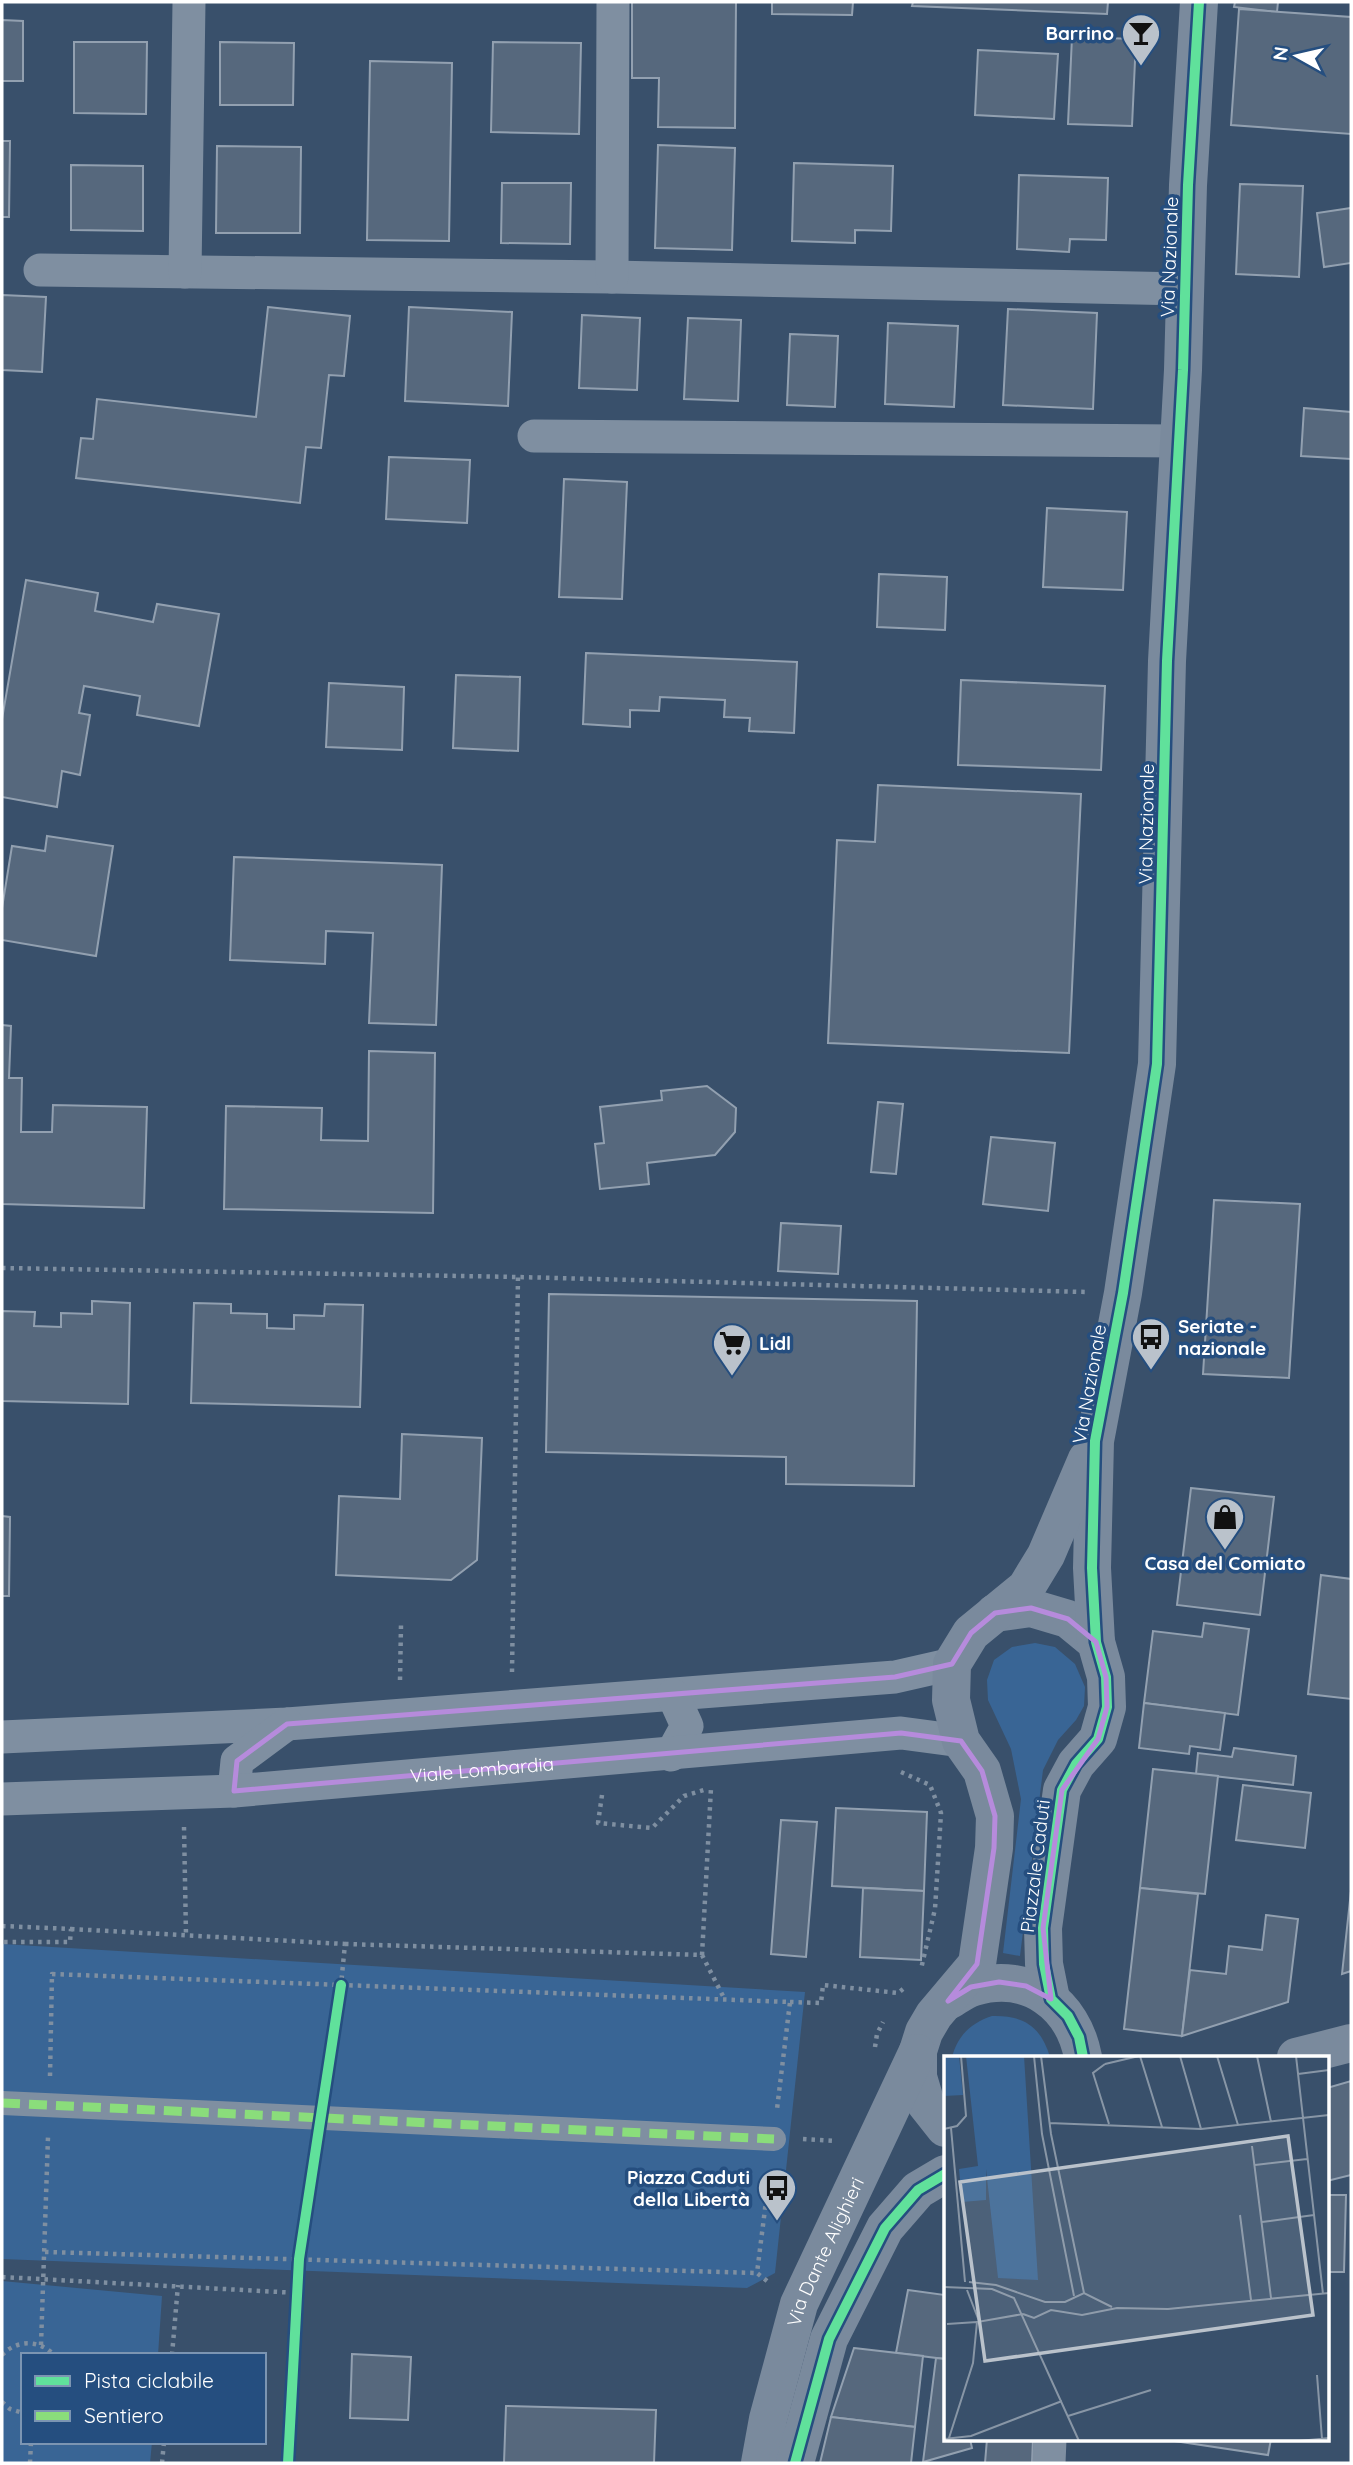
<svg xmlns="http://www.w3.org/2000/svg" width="1353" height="2465" font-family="Quicksand,sans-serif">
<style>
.green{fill:#396595}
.building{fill:#56687d;stroke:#92a0b0;stroke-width:2}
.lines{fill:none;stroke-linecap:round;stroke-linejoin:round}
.path{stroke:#7f8fa1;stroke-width:4.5;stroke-dasharray:3.5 5;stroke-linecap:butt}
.pedestrian{stroke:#7f8fa1;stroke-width:24}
.minor{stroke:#7f8fa1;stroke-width:33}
.secondary{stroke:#7a8a9d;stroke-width:38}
.quiet{stroke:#8add7b;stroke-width:9;stroke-dasharray:18 9;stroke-linecap:butt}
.cycleway-casing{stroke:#254e7f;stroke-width:15}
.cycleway{stroke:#60e19b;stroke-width:10}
.marked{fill:none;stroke:#b68bdc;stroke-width:5;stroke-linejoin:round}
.labels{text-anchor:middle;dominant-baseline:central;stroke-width:7;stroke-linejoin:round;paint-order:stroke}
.poi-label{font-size:19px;font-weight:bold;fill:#fff;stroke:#254e7f;text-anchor:end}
.street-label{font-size:19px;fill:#fff;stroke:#254e7f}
.inset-road{fill:none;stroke:#8896a6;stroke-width:2}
.view{fill:#bac2cb;fill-opacity:0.15;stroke:#bac2cb;stroke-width:3.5}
.inset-edge{fill:none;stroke:#fff;stroke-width:3.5}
</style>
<rect width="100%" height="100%" fill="#39506b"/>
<g class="green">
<path d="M1035,1643l20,4 20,17 10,23 -1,19 -8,14 -18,20 -15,30 -23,186 -17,-3 18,-154 -10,-50 -23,-49 -1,-20 7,-20 18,-13z"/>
<path d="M2,1944l803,48 -30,281 -28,15 -745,-29z"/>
<path d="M992,2016c32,-1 49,11 58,41h-98c6,-22 19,-34 40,-41z"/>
<path d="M2,2281l160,15 -4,59h-135v87h129l-2,21h-148z"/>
</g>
<g class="building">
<path d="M632,2h104l-1,126 -77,-1 1,-49h-27z"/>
<path d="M772,2h81l-1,13 -80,-1z"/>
<path d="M913,2h195l-1,12 -195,-8z"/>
<path d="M1235,2h43l-1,10 -43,-5z"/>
<path d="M1239,9l112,8v117l-120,-9z"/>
<path d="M2,20l21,1v60h-21z"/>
<path d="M1072,37l64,2 -4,87 -64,-2z"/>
<path d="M74,42h73l-1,72 -72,-1z"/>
<path d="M220,42l74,1 -1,62h-73z"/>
<path d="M493,42l88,1 -2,91 -88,-2z"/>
<path d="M978,50l80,4 -4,65 -79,-4z"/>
<path d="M370,61l82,2 -3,178 -82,-1z"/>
<path d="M2,141h8l-1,76h-7z"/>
<path d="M658,145l77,3 -3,102 -77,-2z"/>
<path d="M217,146l84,1 -1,86h-84z"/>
<path d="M794,163l99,3 -2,65 -36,-1v13l-63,-2z"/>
<path d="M71,165l72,1v65l-72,-1z"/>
<path d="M1019,175l89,3 -2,62 -36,-1 -1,13 -52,-3z"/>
<path d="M502,183h69l-1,61 -69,-1z"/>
<path d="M1240,184l63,2 -4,91 -63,-3z"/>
<path d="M1351,208v55l-27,4 -7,-54z"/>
<path d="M2,295l44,2 -4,75 -40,-2z"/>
<path d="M268,307l82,9 -6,60 -15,-1 -8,73 -15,-1 -6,56 -224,-25 5,-40 12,1 4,-40 159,18z"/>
<path d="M409,307l103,5 -4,94 -103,-5z"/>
<path d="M1008,309l89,4 -4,96 -90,-4z"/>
<path d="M582,315l58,3 -3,72 -58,-2z"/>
<path d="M688,318l53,2 -3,81 -54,-2z"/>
<path d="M888,323l70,3 -4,81 -69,-3z"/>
<path d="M790,334l48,2 -3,71 -48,-2z"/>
<path d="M1304,408l47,4v47l-50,-3z"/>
<path d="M389,457l81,3 -3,63 -81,-4z"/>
<path d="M564,479l63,3 -5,117 -63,-2z"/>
<path d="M1047,508l80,4 -4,78 -80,-3z"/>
<path d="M879,574l68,3 -2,53 -68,-3z"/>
<path d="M26,580l72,13 -3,18 58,11 4,-18 62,10 -20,112 -62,-11 3,-19 -56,-10 -5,27 11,2 -10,60 -18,-4 -5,36 -55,-10v-78z"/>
<path d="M586,653l211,9 -3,71 -45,-2 1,-13 -26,-1 1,-17 -65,-3 -1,14 -29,-1v17l-47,-3z"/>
<path d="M456,675l64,2 -2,74 -65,-3z"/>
<path d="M961,680l144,6 -4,84 -143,-5z"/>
<path d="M329,683l75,4 -2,63 -76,-3z"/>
<path d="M878,785l203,9 -12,259 -241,-10 9,-203 38,2z"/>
<path d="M47,836l66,10 -17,110 -94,-16v-32l10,-62 33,5z"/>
<path d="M234,857l208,8 -6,160 -67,-2 4,-90 -47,-2 -1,33 -95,-4z"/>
<path d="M2,1025l9,1 -2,52h13l-1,54h31l1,-27 94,2 -3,101 -142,-4z"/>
<path d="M369,1051l66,2 -2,160 -209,-4 2,-103 96,2 -1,32 47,1z"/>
<path d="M707,1086l29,22 -1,24 -20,23 -68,8 2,21 -49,5 -5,-45 9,-1 -4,-36 62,-7 -1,-9z"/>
<path d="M878,1102l25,2 -7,70 -25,-2z"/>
<path d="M991,1137l64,6 -7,68 -65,-7z"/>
<path d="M1214,1200l86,4 -11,174 -86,-4z"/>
<path d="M781,1223l60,3 -3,48 -60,-3z"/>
<path d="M549,1294l368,7 -3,185 -128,-2v-27l-240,-5z"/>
<path d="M92,1301l38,2 -2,101 -126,-3v-90l33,1 -1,14 27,1v-14l31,1z"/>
<path d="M194,1303l37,1v9l36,1v14l27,1v-14l30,1 1,-12 38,1 -3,102 -169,-4z"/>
<path d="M402,1434l80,4 -5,122 -26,20 -115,-5 3,-79 61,3z"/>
<path d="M1191,1488l83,9 -14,118 -83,-10z"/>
<path d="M2,1516l8,1 -1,79h-7z"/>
<path d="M1321,1575l30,4v120l-43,-5z"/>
<path d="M1204,1623l45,6 -11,86 -94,-12 9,-72 49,6z"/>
<path d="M1144,1703l81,10 -5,37 -30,-4 -1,8 -50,-6z"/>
<path d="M1234,1748l62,8 -3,29 -97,-11 2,-21 34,4z"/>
<path d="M1153,1769l65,7 -13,118 -65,-6z"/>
<path d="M1243,1785l68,8 -6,55 -69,-8z"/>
<path d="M836,1808l91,4 -3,79 -92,-5z"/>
<path d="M781,1820l36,2 -11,135 -35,-3z"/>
<path d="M863,1888l61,3 -3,69 -61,-3z"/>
<path d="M1140,1888l58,6 -16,142 -58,-7z"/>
<path d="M1351,1891v80l-9,3z"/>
<path d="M1266,1915l32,4 -10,83 -106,34 8,-66 36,4 3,-28 33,4z"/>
<path d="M1351,2081v94l-24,6v-93z"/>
<path d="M1327,2195h19l-2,77h-17z"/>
<path d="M908,2290l37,5v64l-49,-6z"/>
<path d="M854,2348l69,8 -8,71 -84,-10z"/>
<path d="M352,2354l59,3 -3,63 -58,-2z"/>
<path d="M936,2358l9,1v80h25l2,9 -49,14z"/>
<path d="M506,2406l150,4 -2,53h-150z"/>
<path d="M831,2417l84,10 -4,36h-91z"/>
<path d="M987,2439h46l-1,24h-47z"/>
<path d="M1161,2439h110l-3,16z"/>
</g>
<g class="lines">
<g class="path">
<path d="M2,1268l516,9 568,15"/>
<path d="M512,1672l6,-395"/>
<path d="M400,1680l1,-55"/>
<path d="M901,1772l29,13 11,28 -6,96 -14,60"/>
<path d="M602,1795l-4,28 54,5 32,-32 23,-7"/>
<path d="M184,1827l2,108"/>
<path d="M2,1926l69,3 -1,13h-68"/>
<path d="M71,1929l274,15 -4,41"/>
<path d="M345,1944l357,11 23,45"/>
<path d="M702,1955l9,-167 2,-1"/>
<path d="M790,2002l31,1 2,-18 75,8 5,-4"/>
<path d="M875,2047l2,-13 6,-12"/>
<path d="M50,2076l2,-102 738,28 -13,107"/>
<path d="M803,2139l32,2"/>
<path d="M45,2252l712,21"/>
<path d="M2,2277l296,16"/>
<path d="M767,2281l-10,-8 13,-104"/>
<path d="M41,2345l7,-208"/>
<path d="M2,2355c14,-15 37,-16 52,0"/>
<path d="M172,2355l6,-70"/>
<path d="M2,2402l8,7 13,4"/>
<path d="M30,2463l1,-21"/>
<path d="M162,2463l2,-21"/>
</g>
<path class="pedestrian" d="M2,2103l772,36"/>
<g class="minor">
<path d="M40,270l572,7 573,12"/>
<path d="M185,272l4,-270"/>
<path d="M612,277l1,-275"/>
<path d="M534,436l644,5"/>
<path d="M2,1737l285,-13 608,-47 57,-13"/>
<path d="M671,1755l16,-29 -14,-31"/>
<path d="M234,1791l3,-30 50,-37"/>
<path id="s1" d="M2,1799l232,-8 667,-58 60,8"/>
<path d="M1049,2463l1,-24"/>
</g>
<g class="secondary">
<path d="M995,1613l36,-5 37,11 28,23 10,35 1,30 -9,32 -22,25 -14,26 -19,138 1,36 7,35"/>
<path d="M1096,1642l-4,-74 3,-127 28,-148 34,-229 10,-403 16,-291 5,-185 11,-183"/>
<path d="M950,2000c8,-5 16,-11 24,-13 55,-16 99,17 109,70"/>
<path d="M1296,2057l55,-14"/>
<path d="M945,2128l-19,-24 -8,-27v-26l6,-19 10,-17 43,-51 17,-116 1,-32 -13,-45 -21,-30 -10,-41 1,-36 19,-31 55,-45 20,-33 41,-96"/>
<path id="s2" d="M760,2463l8,-44 31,-115 118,-251"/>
<path d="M795,2463l34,-124 56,-111 33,-38 27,-16"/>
</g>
<path class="quiet" d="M2,2103l772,36"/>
<g class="cycleway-casing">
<g id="cycleway">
<path d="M1083,2057l-4,-20 -11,-21 -17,-17 -7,-35 -1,-36 19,-138 14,-26 22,-25 9,-32 -1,-30 -10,-35 -4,-74 3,-127 28,-148 34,-229 10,-403 16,-291 5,-185 11,-183"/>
<path d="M288,2463l11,-204 42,-274"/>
<path d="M795,2463l34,-124 56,-111 33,-38 27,-16"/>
</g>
</g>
<use href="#cycleway" class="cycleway"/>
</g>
<path class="marked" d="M1031,1608l37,11 28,23 10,35 1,30 -9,32 -36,51 -19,138 8,71 -25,-13 -27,-4 -28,5 -23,14 29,-37 17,-116 1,-32 -13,-45 -21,-30 -60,-8 -667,58 3,-30 50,-37 608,-47 57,-13 19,-31 24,-20z"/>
<defs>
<g id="bar-pin" transform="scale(2.0125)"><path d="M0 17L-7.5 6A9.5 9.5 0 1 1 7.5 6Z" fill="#bac2cb" stroke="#254e7f"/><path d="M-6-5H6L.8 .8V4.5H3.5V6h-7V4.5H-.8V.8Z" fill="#111"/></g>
<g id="bus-pin" transform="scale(2.0125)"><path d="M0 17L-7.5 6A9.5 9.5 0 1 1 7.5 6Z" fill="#bac2cb" stroke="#254e7f"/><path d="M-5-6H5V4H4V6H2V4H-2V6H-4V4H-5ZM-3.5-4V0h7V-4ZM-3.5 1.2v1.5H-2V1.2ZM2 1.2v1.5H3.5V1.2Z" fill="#111"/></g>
<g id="supermarket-pin" transform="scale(2.0125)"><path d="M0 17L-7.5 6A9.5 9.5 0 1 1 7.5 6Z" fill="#bac2cb" stroke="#254e7f"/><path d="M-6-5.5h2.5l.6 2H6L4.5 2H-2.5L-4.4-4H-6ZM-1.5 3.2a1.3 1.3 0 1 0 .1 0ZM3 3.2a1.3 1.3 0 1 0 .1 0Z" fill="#111"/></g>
<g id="shop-pin" transform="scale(2.0125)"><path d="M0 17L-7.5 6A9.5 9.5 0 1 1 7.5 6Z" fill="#bac2cb" stroke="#254e7f"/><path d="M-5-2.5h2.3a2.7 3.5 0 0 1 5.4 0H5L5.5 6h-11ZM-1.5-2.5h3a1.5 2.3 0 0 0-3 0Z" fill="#111"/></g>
</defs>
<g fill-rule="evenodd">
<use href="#bar-pin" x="1141" y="33"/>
<use href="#bus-pin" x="1151" y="1337"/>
<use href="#supermarket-pin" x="732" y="1343"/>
<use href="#shop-pin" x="1225" y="1517"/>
<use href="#bus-pin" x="777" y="2188"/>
</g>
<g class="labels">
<g class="poi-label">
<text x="1114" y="33">Barrino</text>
<text x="1178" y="1326" text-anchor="start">Seriate -<tspan x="1178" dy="22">nazionale</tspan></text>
<text x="759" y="1343" text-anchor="start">Lidl</text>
<text x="1225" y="1563" text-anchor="middle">Casa del Comiato</text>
<text x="750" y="2177">Piazza Caduti<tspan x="750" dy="22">della Libertà</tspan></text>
</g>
<g class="street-label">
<text transform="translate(1169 257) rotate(-88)">Via Nazionale</text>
<text transform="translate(1146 824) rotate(-89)">Via Nazionale</text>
<text transform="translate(1089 1384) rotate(-80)">Via Nazionale</text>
<text stroke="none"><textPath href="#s1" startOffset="481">Viale Lombardia</textPath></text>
<text transform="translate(1035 1866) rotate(-83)">Piazzale Caduti</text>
<text stroke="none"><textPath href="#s2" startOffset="222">Via Dante Alighieri</textPath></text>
</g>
</g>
<g transform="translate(944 2056)">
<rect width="385" height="385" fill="#39506b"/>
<path d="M0,0h15l4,39 -19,1zM22,0h58l14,224 -40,-2 -12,-109v31l-24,2 -3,-33 19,-3z" fill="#396595"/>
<path class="inset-road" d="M90,0l8,78 32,162M97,0l10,78 33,159M196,0l22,71M236,0l21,73M273,0l21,69M313,0l14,66M352,0l27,238M161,8l-12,9 16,51M161,8l34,-8M354,18l31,-4M105,67l152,6 128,-14M7,72l14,154M0,73l13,-3 9,-10 -5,-60M308,90l19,152M311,109l52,-6M296,159l11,85M318,166l52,-7M25,226l27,3 49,17h20l19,-9 28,14M0,231l48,2 22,9 65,143M23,234l12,31M79,258l11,4 17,-8 31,5 35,-7 51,1 161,-16M3,268l30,-2M373,319l5,64M124,360l83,-26M5,382l24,-75 4,-41 46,-8M0,383l27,-3 91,-35M355,385l30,-3"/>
<path class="view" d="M344,80l25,179 -328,46 -25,-179z"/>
<rect width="385" height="385" class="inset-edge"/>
</g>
<rect width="1353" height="2465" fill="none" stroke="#ffffff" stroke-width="7"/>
<rect x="21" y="2353" width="245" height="91" fill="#254e7f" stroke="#7c95b2" stroke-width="2"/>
<rect x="35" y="2376" width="35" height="10" fill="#60e19b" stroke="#7c95b2" stroke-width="2"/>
<text x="84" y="2388" font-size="21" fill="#ffffff">Pista ciclabile</text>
<rect x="35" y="2411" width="35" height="10" fill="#8add7b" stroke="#7c95b2" stroke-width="2"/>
<text x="84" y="2423" font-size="21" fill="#ffffff">Sentiero</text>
<g transform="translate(1297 56) rotate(278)" stroke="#254e7f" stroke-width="5" paint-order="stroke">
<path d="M0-5L12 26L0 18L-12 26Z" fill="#ffffff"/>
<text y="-10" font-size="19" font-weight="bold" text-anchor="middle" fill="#ffffff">N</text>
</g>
</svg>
